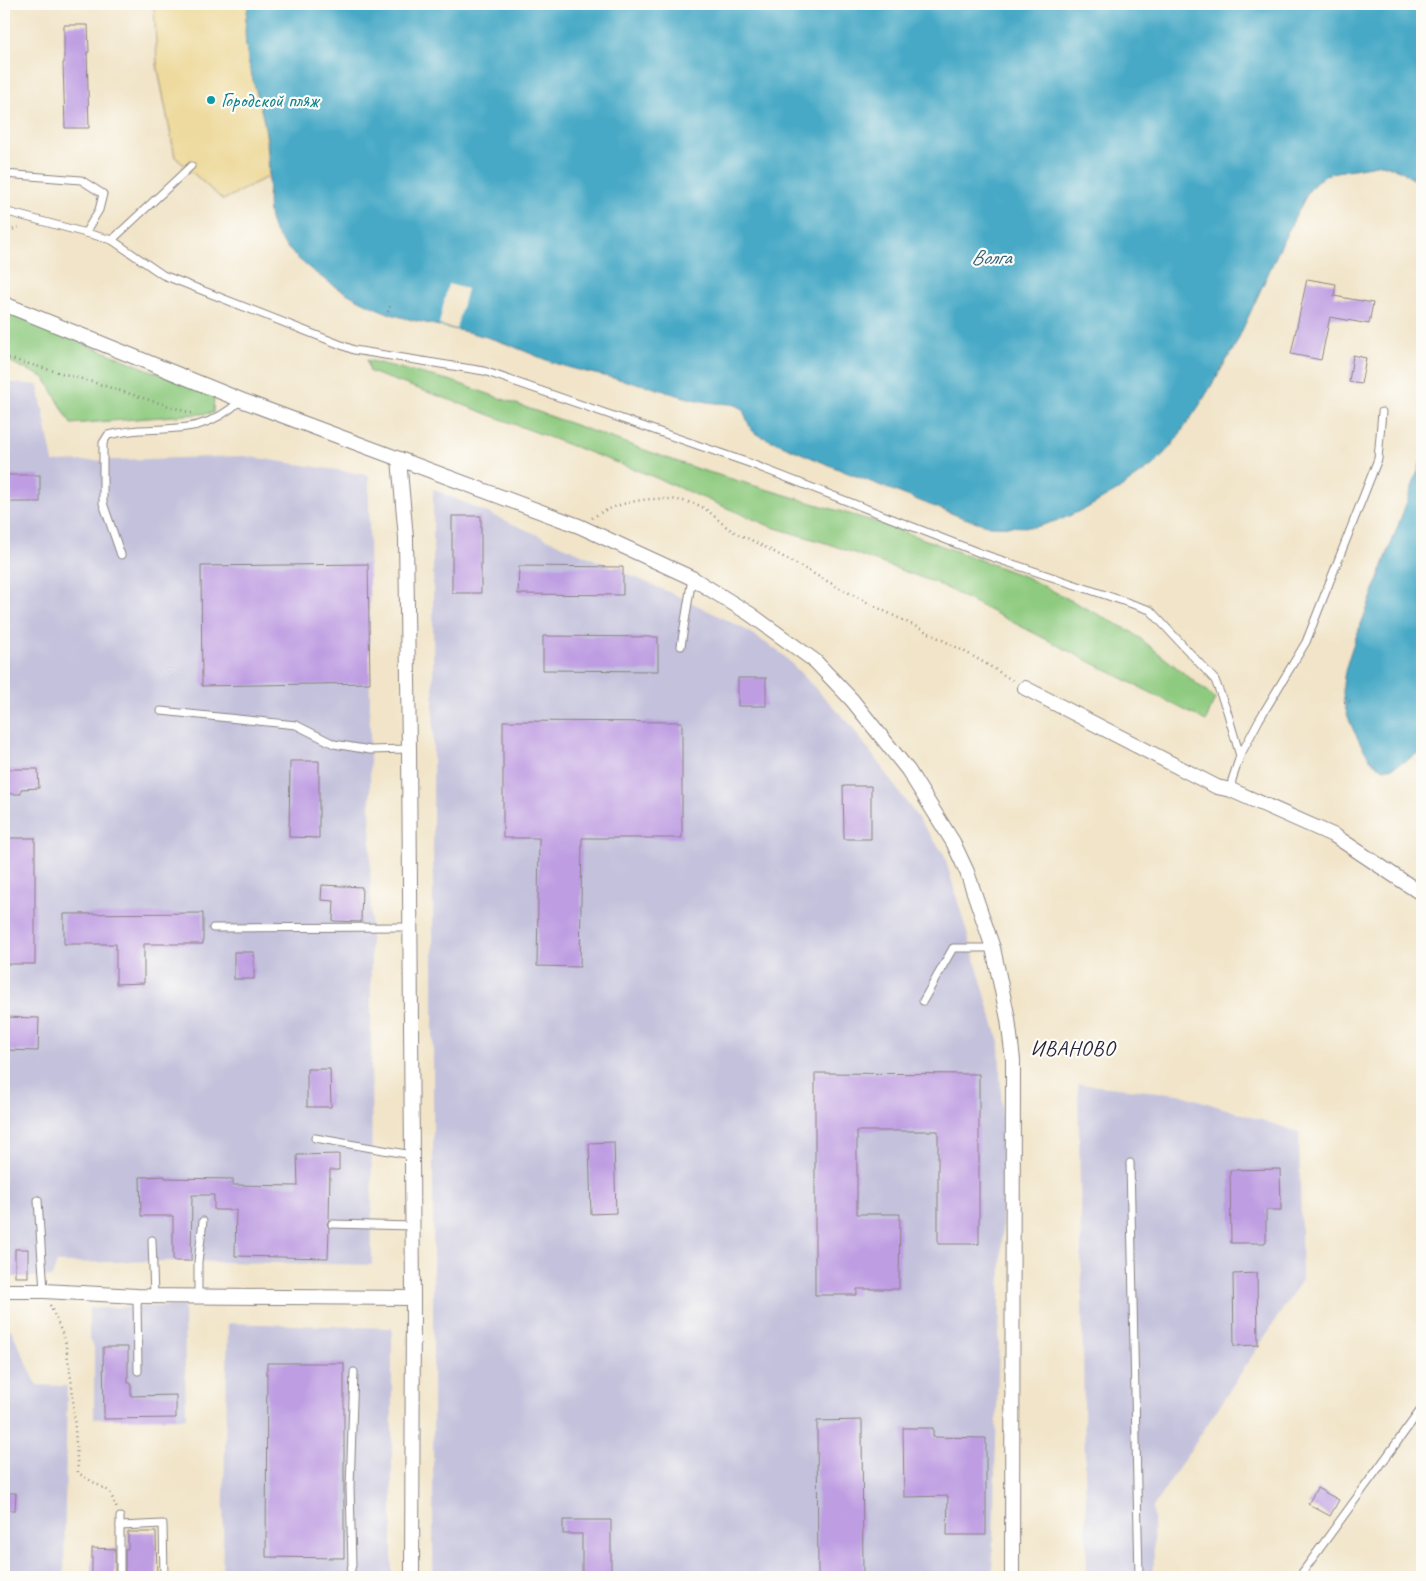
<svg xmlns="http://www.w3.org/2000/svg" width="1426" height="1581" font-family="Caveat,sans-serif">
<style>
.industrial{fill:#c3c1db}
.green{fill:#8eca7f;stroke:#58765d}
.sand{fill:#eeda9e;stroke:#887e6c}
.water{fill:#46a9c6;stroke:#346680}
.pier{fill:#f1e4c8}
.building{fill:#be9de2}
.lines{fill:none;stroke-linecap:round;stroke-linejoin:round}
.service-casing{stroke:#8a8382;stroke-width:9}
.minor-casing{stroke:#8a8382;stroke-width:16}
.path{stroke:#8a8382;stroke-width:2.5;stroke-dasharray:1 4;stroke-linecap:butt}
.service{stroke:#fff;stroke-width:7}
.minor{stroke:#fff;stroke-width:14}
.culture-dot{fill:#0f9aa8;stroke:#fdfcf7;stroke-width:2}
.labels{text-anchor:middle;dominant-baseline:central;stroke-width:4.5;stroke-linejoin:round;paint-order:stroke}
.culture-label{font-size:20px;fill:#0d838f;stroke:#fdfcf7;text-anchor:start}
.water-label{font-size:21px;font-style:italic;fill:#325f7a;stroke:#fdfcf7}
.neighbourhood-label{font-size:21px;letter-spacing:1px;fill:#22223b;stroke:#fdfcf7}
</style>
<rect width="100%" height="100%" fill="#fdfcf7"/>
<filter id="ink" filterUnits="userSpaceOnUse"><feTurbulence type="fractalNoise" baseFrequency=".02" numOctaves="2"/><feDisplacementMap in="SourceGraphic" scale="10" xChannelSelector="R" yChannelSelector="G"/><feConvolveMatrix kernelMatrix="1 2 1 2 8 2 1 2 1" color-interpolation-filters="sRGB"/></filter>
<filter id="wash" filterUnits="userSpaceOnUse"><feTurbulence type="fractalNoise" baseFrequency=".0096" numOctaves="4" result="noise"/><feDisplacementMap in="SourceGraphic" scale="20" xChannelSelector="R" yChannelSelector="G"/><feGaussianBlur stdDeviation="1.12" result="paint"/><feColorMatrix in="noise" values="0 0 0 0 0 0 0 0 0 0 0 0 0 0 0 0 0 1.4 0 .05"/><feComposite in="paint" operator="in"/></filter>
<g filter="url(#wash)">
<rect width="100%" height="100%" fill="#f1e4c8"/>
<g class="industrial">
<path d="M4,382l34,3 15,77 191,-6 125,19 3,790 -199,-4 -116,2 -5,14h-48z"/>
<path d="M433,489l254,111 59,30 36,24 68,70 94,130 55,188 5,126 -12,409h-559z"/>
<path d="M1078,1084l101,10 120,38 3,148 -149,227 1,70h-67z"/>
<path d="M184,1306l2,112 -92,1v-72l-5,-8v-31z"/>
<path d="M228,1323l164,5v244l-2,5h-168z"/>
<path d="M4,1329h7l26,56 30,1 -3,191h-60z"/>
</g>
<g class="green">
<path d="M4,311l210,85 -1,17 -142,11 -26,-46 -41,-19z"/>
<path d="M367,360l85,21 243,87 191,57 140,52 106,55 83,66 -9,23 -270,-138 -107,-39 -57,-17 -123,-52 -196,-74 -83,-29z"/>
</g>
<path class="sand" d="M154,4h95c-11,38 5,73 13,110 5,20 6,41 7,62l-46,24 -48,-43 -18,-93z"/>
<g class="water">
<path d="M249,4h1173v183l-20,-16 -20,-7 -51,9 -13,7 -10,12 -24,47 -50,109 -35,58 -27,39 -19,20 -35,25 -31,18 -25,11 -26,8 -46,-1 -29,-9 -118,-46 -87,-37c-10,-7 -9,-24 -18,-28 -7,-3 -16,-2 -23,-3 -11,-1 -23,-4 -34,-7 -12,-3 -25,-8 -37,-11 -29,-7 -58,-12 -87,-21 -20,-7 -40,-17 -61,-24 -33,-11 -69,-15 -102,-25 -39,-13 -97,-48 -119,-83 -10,-19 -6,-37 -6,-57 0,-13 -1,-26 -2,-39 -7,-44 -31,-87 -18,-132z"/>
<path d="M1422,459v292c-28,16 -40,31 -60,-5 -11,-19 -20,-39 -19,-61 1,-20 16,-56 24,-76 18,-50 38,-100 55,-150z"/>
</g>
<path class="pier" d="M448,284l19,5 -11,40 -17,-4z"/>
<g id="blocks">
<g class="building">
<path d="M64,25h24l1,27h-2l2,76h-24l-2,-65h1z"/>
<path d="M1307,279l29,5 -2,12 39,7 -4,21 -39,-7 -9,43 -30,-6z"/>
<path d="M1353,355l13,3 -5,26 -12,-2z"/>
<rect x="4" y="475" width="36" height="27"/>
<rect x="452" y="516" width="29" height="77"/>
<path d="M368,564l2,119 -168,3 -1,-120z"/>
<path d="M519,566l104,1v28l-105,-1z"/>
<path d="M543,636l115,1v34l-115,-1z"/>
<rect x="738" y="678" width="28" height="28"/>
<path d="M503,721l179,1v116h-100l-2,129 -43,-1 2,-128h-36z"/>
<path d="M290,761h29v77l-30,-1z"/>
<path d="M4,769h34l1,19 -18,1v5h-17z"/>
<path d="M843,786h28v53h-27z"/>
<rect x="4" y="838" width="31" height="126"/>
<path d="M322,885l40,2 -1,35 -28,-1 1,-20 -13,-1z"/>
<path d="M203,913v31h-59v39l-28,1v-40h-52v-30z"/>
<rect x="234" y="952" width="20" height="27"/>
<path d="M4,1017l35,1 -1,33 -34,-1z"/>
<path d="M307,1069h23l1,38h-24z"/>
<path d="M815,1073l164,1v170h-41v-113h-81v83h43l-1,75h-42v6h-42z"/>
<path d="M614,1142l2,71 -25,1 -2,-71z"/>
<path d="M339,1154v16h-9l-1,50 -2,4 2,4 -1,30 -93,-2 1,-46h-22v-15h-22l-1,66h-18v-45h-32l-1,-39 25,-1v2l68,1v6l65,1 -1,-31z"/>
<path d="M1280,1169l1,41h-15v33h-35l-1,-73z"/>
<rect x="15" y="1249" width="13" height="28"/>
<path d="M1257,1273l1,72 -24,1 -1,-72z"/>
<path d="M103,1347h25v36h3v13l45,-1v23l-72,1z"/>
<path d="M267,1363h77v195l-78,-1z"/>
<path d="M862,1420l1,157h-45l-1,-156z"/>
<path d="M903,1428h30v9l53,1v97h-39l1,-39 -44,1z"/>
<path d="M1317,1488l22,12 -9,16 -22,-12z"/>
<path d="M4,1493h12l-1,17h-11z"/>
<path d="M563,1520h48v57h-29v-43h-19z"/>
<path d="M128,1532h28l1,45h-32v-28h3z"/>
<path d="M92,1548l23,1v28h-23z"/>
</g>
</g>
</g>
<g filter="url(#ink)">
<use href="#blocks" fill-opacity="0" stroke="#8a8382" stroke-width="1"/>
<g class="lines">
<g class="service-casing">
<g id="service">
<path d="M4,174l77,6 22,14 -4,16 -14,23"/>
<path d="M4,211l108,29 79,-74"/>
<path d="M112,240l51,35 191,75 130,21 265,92 231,90 170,57 65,70 12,31 13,45"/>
<path d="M121,555l-18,-52v-60l5,-8c10,-2 21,-4 31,-5 42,-2 69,1 102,-30"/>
<path d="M681,646l11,-68"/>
<path d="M161,711l135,14 38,19 36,6 39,-1"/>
<path d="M1231,790l1,-10 8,-24 19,-36 47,-78 72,-183 4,-47"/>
<path d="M213,928l198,-1"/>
<path d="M923,1001l30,-53h40"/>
<path d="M315,1138l97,17"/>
<path d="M1130,1163l9,414"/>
<path d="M38,1200l6,91"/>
<path d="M332,1224l81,2"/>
<path d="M152,1240l2,56"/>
<path d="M137,1296l1,75"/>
<path d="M198,1297v-35l5,-41"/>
<path d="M120,1526l43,-2 1,53"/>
<path d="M120,1577v-60"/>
<path d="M349,1577l3,-12 -2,-78 4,-115"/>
<path d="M1299,1577l123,-169"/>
</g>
</g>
<g class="minor-casing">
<g id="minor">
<path d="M4,304l237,96 338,126 113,52 58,36 65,47 37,39 56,70 45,72 14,30 26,76 15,71 5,41 -1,517"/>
<path d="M399,459l7,79 3,211 4,549 -1,279"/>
<path d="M1025,688l192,99 14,3 104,46 87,58"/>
<path d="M4,1291h40l93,5 276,2"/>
</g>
</g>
<g class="path">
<path d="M4,234l16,-8"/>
<path d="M388,312l3,-8"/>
<path d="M4,357l82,23 108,34"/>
<path d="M592,518c29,-19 73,-25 106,-13 12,5 22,18 33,25 6,4 14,7 20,10 36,18 69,38 104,56 53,28 108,51 158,85"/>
<path d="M1344,702l9,-2"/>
<path d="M50,1305l15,35 7,45 6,88 32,19 7,17"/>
</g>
<use href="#service" class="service"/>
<use href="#minor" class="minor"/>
</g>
</g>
<circle class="culture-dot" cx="211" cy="100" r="5"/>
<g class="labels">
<g class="culture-label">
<text x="221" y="100">Городской пляж</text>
</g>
<g class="water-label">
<text x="991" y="257">Волга</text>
</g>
<g class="neighbourhood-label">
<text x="1073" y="1048">ИВАНОВО</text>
</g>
</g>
<rect width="1426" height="1581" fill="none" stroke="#fdfcf7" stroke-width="20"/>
</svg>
